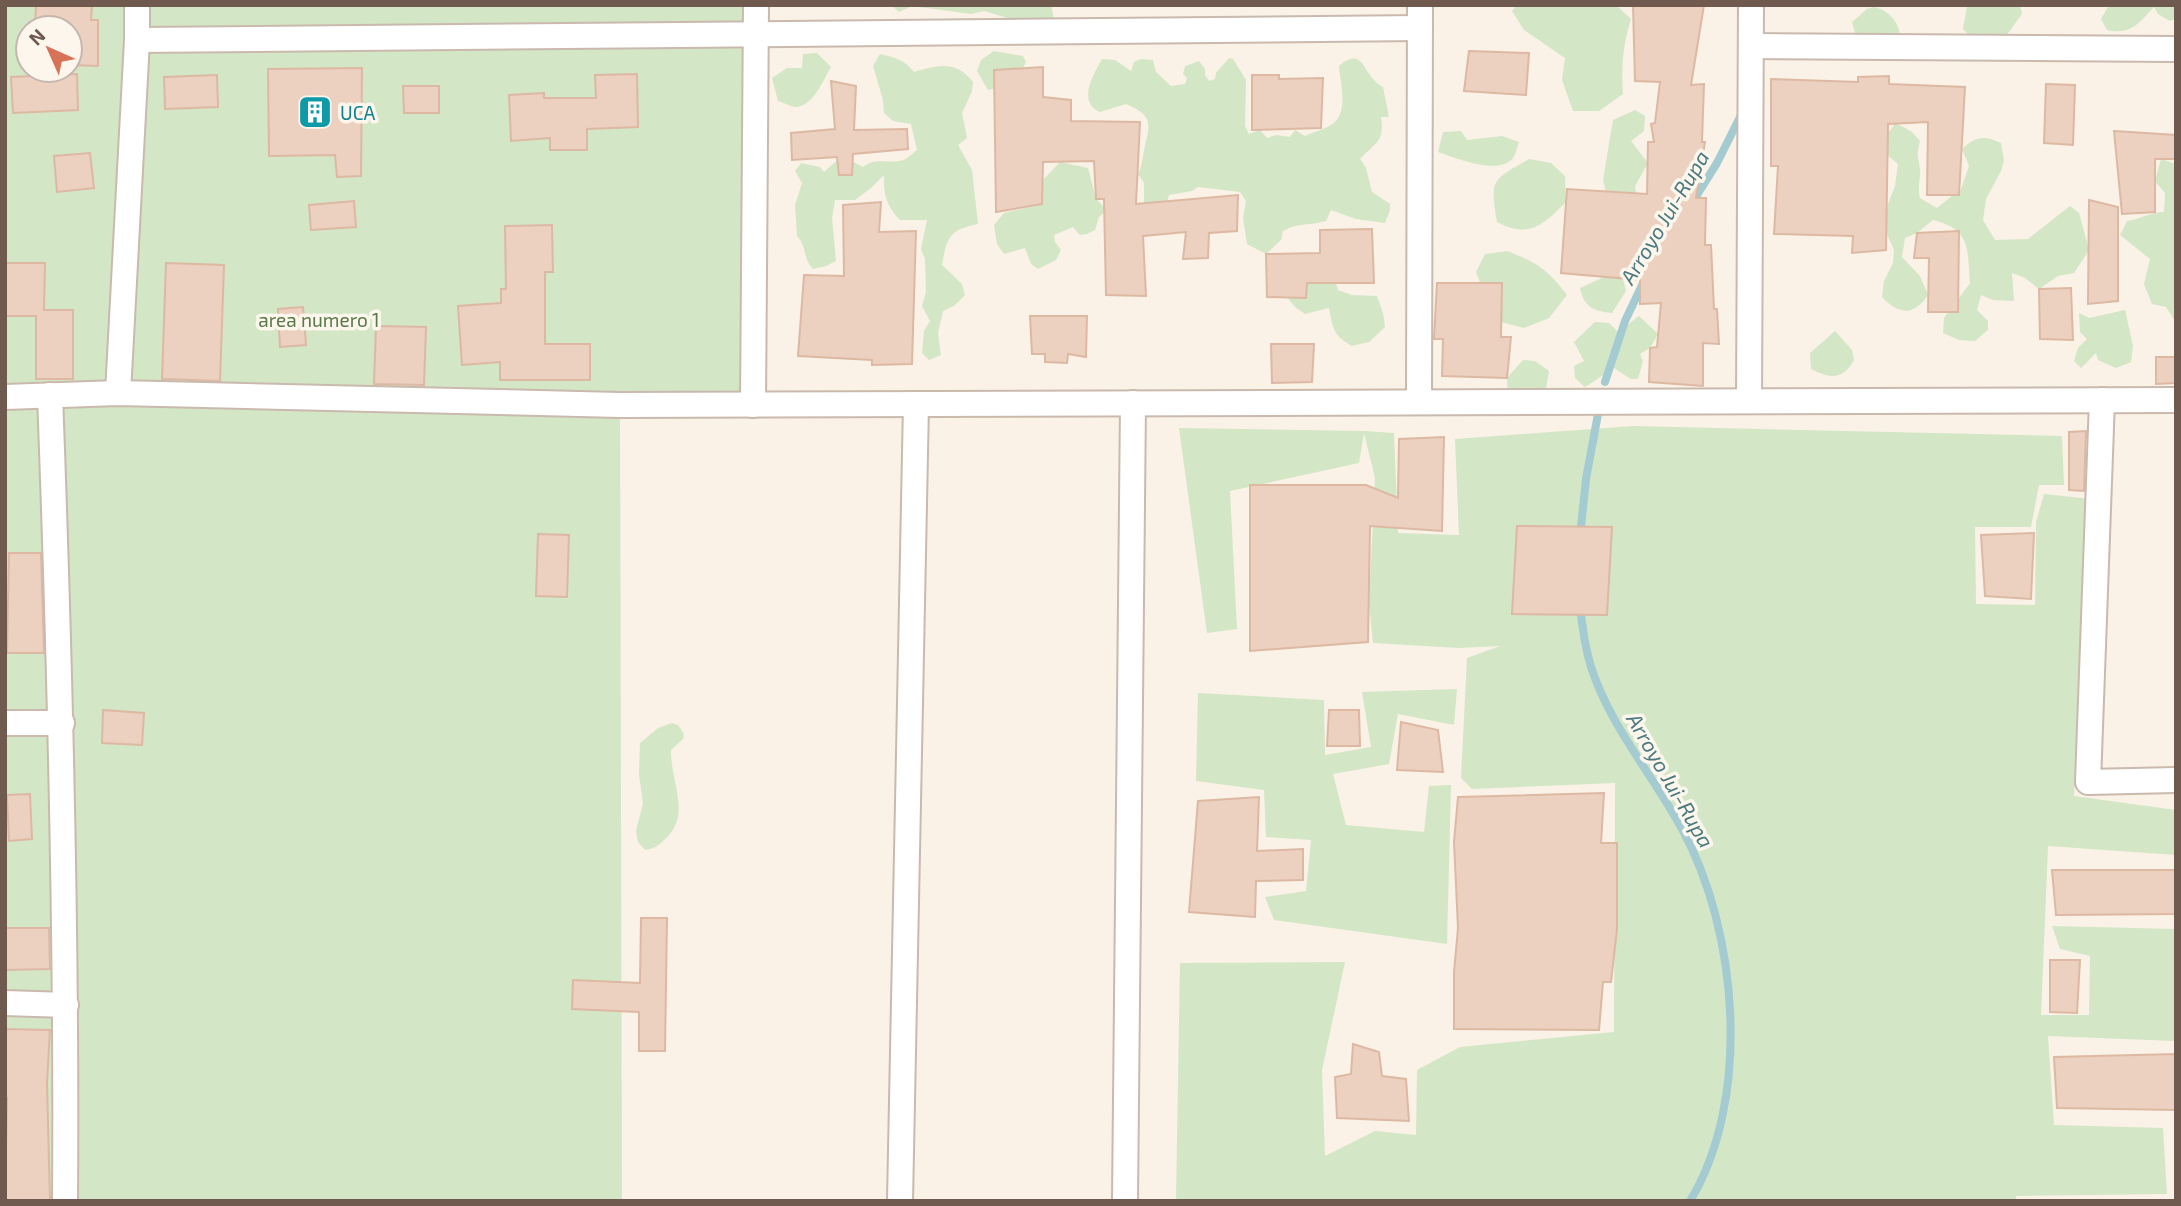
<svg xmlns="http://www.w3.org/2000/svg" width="2181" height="1206" font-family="'Exo 2',sans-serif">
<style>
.green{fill:#d3e6c6;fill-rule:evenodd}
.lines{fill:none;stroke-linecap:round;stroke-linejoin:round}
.stream{stroke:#a4cbd2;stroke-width:8}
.building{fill:#ecd1c0;stroke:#ddb8a3;stroke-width:2}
.street-casing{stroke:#cab9ad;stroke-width:28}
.street{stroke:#fff;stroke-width:24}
.labels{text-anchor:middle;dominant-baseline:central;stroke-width:7;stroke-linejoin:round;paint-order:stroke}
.culture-label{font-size:19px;fill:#0d838f;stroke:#fdf6ec;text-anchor:start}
.park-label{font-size:19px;fill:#597a4a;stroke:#fdf6ec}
.water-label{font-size:21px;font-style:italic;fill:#4a7980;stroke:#fdf6ec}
</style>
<rect width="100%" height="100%" fill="#faf2e6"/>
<g class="green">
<path d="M5,5h751l-3,400 -133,1 2,795h-617zM28,28h42v42h-42z"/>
<path d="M891,5h160l3,14 -24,6 -46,-14 -13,3 -59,-8 -13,6z"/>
<path d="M1517,5h99l15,14c-8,25 -10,49 -8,75l-24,17h-26l-11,-31 3,-22 -41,-28 -12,-19z"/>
<path d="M2020,5l2,9 -19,26 -32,-3 -8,-8 4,-23z"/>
<path d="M2109,5h67v14l-6,2 -12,-7 -4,-7c-16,17 -23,28 -47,23l-6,-11z"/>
<path d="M1874,7c14,3 25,15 26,29l-29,11 -16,-14 -3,-11 15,-13z"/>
<path d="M994,51l29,5 3,6c-10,21 -16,23 -38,28l-11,-19 4,-11z"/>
<path d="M817,53l14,14c-8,13 -18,41 -37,40 -5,-1 -11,-5 -16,-6l-6,-23 15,-10h15l1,-14z"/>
<path d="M880,54c14,3 25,6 34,18 24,-7 42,-12 59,10l-1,9 -10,22 5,25 -9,7 14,25 6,54c-29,6 -31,13 -36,41l20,19 3,11 -11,11 -11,5 -5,22 3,22 -12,5 -7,-7 2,-22 6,-10 -8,-15 4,-14 -1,-33 -4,-10 6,-29h-27c-13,-13 -17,-26 -16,-45l-13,13 -16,12h-20l-3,18 4,43 -10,5 -13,3c-10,-10 -6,-23 -16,-33l-2,-31 7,-22 -7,-12 6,-8 19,4 4,5 18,-16 21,11c14,-11 26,-2 40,-7 4,-1 10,-7 14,-10l-6,-26 -18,-3 -9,-8 -1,-13 -10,-34z"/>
<path d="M1229,58l4,1 13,21 -1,46 4,8 11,-4 7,8 9,-3 14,2 5,-7 10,6c8,-4 18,-6 26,-11 19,-12 9,-42 8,-59 22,-19 24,3 35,14 2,3 6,5 9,7l6,30h-8c4,25 -6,26 -21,42l6,9 6,24 18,12v6l-5,13 -29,-4 -25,-9 -5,11c-16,5 -27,1 -43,10l-2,9 -15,14 -19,-10 -4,-26 3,-17 -6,-9 -42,-5 -6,4 -23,4 -10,36 -10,5 1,-24 -6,-9v-20l-6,-9c5,-11 5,-21 8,-33 6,-22 1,-28 -20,-37l-26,8c-23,-10 -7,-37 2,-53l13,1 16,11 3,-9 7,-3 12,1 3,12 15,14 14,-2 2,-6 -4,-4 2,-8 14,-5 6,8v6l4,6 6,-2 1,-6z"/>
<path d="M1635,110l10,6 -1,15 -13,10 17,22 -13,23 5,31 -31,-13 -6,-24 10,-60z"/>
<path d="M1896,123l16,9 8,9c-4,15 -2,14 0,28 1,10 -3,16 0,29l17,10 16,-13h6l10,-29 -7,-17c13,-13 22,-14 39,-6l3,18 -3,10 -15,28 -3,21 12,20 33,-1 42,-33 9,7 10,37 -15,23 -16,3 -19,13 -14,-11 -13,-5 2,28 -21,-1 -12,-5 -4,15 11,11v9l-13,11 -16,-1 -16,-7 1,-15 26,-35c-3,-34 2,-53 -37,-63l-16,13 -12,5 -3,19 18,19 8,19c-14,21 -29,20 -46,2l2,-16 9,-18 1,-13 -8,-18 1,-25 8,-21 3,-22 -21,-18z"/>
<path d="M1461,131l6,9 35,-4 17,6c-2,4 -3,12 -6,16 -14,18 -57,0 -75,-6l5,-20z"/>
<path d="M1529,159l22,4 14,13 1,26c-23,23 -37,37 -69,20 -7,-43 -6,-41 32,-63z"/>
<path d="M2161,159l15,5 -1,157 -9,-14 -14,-3 -8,-20 6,-25 -30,-24 7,-14c14,-2 24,-9 37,-9l1,-19 -10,-12z"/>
<path d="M1060,162l28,6 8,31 11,11 -8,7 -4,13 -8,4 -7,1 -7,-8 -19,8 1,7 6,8 -5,10 -18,9 -7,-5 -6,-16 -21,6 -7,-10 -3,-19 10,-12 38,-9 1,-24z"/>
<path d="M1507,251c29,11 40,18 60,44l-18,23 -25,10 -23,-6 -14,-21 -11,-29 9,-18z"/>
<path d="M1331,268l7,22 14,5 25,1 6,17 2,14 -16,15 -17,4c-19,-11 -19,-17 -23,-38l-24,6 -10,-7 -7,-9 1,-18z"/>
<path d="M1604,277l19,2 3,12 -14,22c-19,-2 -28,-6 -32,-25z"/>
<path d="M2125,310l8,36 -2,16 -15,6 -18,-8 -2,-7 -15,15 -7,-7 4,-13 9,-9 -7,-7 -1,-19 10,5z"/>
<path d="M1639,316l19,18 -8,14 -10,6 3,7 -5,18h-7l-17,-11 -29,19 -10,-9 -1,-12 10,-5 -10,-19 21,-20 14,1 9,9z"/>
<path d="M1835,331l17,19 2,10c-11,20 -24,19 -43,9l-1,-16z"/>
<path d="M1523,360l12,1 14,10 -3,18 -12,5 -26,-2 -1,-14z"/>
<path d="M1633,426l429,10 2,49h-25l-8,42h-56l1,77 59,1 1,-83 8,-28 47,5 -17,297 102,14v45l-128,-9 -7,169h48l1,-59 -30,-7 -8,-23 123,3 -1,112 -126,-5 6,89 109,3 4,66 -151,2v5h-840l4,-238 165,-1 -23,108 3,86 50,-25 41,4 1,-65 43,-23 154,-15 1,-249 -143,6 -11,-11 6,-120 33,-12 -41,2 -86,-5 -4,-39 6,-126 -11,-45 -5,30 -129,28 7,138 -30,4 -28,-205 185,3 30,2 4,100 61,2 -4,-96z"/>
<path d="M1457,689l-3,36 -56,-11 -9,50 -56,10 13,51 78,7 5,-46 22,-1 -4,159 -173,-24 -9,-23 41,-6 5,-51 -45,-3 -2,-47 -68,-9 2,-88 126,7 1,55 46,-8 -9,-55z"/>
<path d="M672,723l6,2 6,9 -1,5 -12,11c-1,32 22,65 -7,90 -6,6 -11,9 -19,10l-7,-8 -2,-11 7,-28 -4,-28 1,-32 18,-15z"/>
</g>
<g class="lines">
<g class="stream">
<path d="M1690,206l27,-43 25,-50"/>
<path d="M1605,382l20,-61 20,-42"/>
<path d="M1580,536l6,-57 12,-65"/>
<path d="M1580,605c2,21 5,42 11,62 19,59 62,108 91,162 56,102 70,270 8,372"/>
</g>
</g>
<g class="building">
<path d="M36,5h56l-1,15h7v46l-28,-1v-37h-35z"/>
<path d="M1633,5h71l-13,80 13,-1 -2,58h3l-9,56h10l-1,47h6l3,64h3l2,35 -16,-1v43l-54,-4 1,-34 7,-1 4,-44 -21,1v-24l-79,-7 6,-84 80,5 1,-52h6l-3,-18 4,-1 5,-41 -25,-1z"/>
<path d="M1469,51l60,2 -3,42 -62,-4z"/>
<path d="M1043,67v30l28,3v21l69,1 -4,82 102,-9 -1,36 -28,2 -1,25 -25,1 3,-27 -43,4 3,60 -40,-1 -2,-96h-8l-2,-38 -51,1 -1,42 -46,8 -2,-142z"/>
<path d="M362,68l-1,108 -24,1 -2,-22 -66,1 -1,-87z"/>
<path d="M77,74l1,36 -65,3 -2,-36z"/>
<path d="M637,74l1,53 -51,2v21h-37v-12l-39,3 -2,-46 35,-2v5h52l-1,-23z"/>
<path d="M217,75l1,32 -53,2 -1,-32z"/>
<path d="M1252,75h27v4l44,-1 -2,50 -69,2z"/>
<path d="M1889,76v8l76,3 -6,108h-32l1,-73 -40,2 -2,126 -34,3 1,-17 -79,-2 4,-68h-7v-87l87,3v-5z"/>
<path d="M831,81l25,5 -2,44 53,-1 1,20 -55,5 -1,21h-13l-2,-18 -45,3 -1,-27 44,-4z"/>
<path d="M2046,84l29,1 -2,60 -29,-2z"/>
<path d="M403,86h36v27h-35z"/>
<path d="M2114,131l62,4v24h-21v53l-33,2z"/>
<path d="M90,153l4,35 -37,4 -3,-36z"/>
<path d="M2089,200l29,7v94l-30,3z"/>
<path d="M354,201l2,26 -45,3 -2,-25z"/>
<path d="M881,202l-2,30 37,-1 -4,133 -40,1v-5l-74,-4 6,-81 40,1 -1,-71z"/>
<path d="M552,225l1,47h-8v72h45v36h-90v-18l-38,3 -4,-59 43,-3v-14h5l-1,-63z"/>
<path d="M1372,229l2,54h-67l-1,15 -39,-1 -1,-43 54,-1v-23z"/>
<path d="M1959,231l-1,81h-30l1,-54h-15l3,-25z"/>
<path d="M5,263h40l-1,47h29v69h-37v-63h-31z"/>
<path d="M166,263l58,2 -4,116 -58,-2z"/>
<path d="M1437,283h65l-1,54h10l-4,41 -65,-2 1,-37h-9z"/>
<path d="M2071,288l2,52 -33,-1 -1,-50z"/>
<path d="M303,307l3,38 -26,2 -2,-38z"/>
<path d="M1030,316h57l-1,41 -18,-3 -1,9 -22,-1v-8h-13z"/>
<path d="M376,326l50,1 -2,58 -50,-1z"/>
<path d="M1271,344h43l-2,38 -40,1z"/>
<path d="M2156,357h20v26l-20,1z"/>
<path d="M2086,431l-2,60 -15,-1v-58z"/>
<path d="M1444,437l-2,94 -72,-5 -2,116 -118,9v-166h116l32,13 1,-59z"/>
<path d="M1517,526l95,1 -5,88 -95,-1z"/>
<path d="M2034,533l-3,66 -46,-3 -4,-61z"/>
<path d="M538,534l31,1 -2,62 -31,-1z"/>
<path d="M9,553h32l3,100h-37z"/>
<path d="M103,710l41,3 -2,32 -40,-2z"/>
<path d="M1329,710h30l1,36h-33z"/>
<path d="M1401,722l37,8 5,42 -46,-2z"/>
<path d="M1604,793l-3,50h16v86l-6,53h-8l-4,48 -145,-1v-57l4,-44 -4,-86 4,-45z"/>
<path d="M30,794l2,45 -23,2 -2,-46z"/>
<path d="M1259,797l-2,54 46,-2v31l-47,1 -1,36 -66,-5 9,-111z"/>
<path d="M2052,870h124v44l-120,1z"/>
<path d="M641,918h26l-2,133h-26v-39l-67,-3 1,-29 67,3z"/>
<path d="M5,928h44l1,41 -45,1z"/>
<path d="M2050,960h30l-3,53 -27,-1z"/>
<path d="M5,1029l45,1 -3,53 3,118h-45l2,-103h-2z"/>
<path d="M1353,1044l26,8 3,24 24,3 3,42 -72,-3 -2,-41 16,-3z"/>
<path d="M2176,1054v56l-119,-2 -3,-51z"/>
</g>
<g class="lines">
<g class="street-casing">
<g id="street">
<path d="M137,40l1283,-12"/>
<path d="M1751,46l425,3"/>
<path d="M118,393l19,-353v-35"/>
<path d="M50,395c10,269 17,537 15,806"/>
<path d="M5,397l113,-4 502,12 1556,-5"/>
<path d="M2102,400l-14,382 88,-2"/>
<path d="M1749,401l2,-396"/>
<path d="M1419,402l1,-397"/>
<path d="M753,405l3,-400"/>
<path d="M5,723h57"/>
<path d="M5,1003l61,2"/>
<path d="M900,1201l16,-797"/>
<path d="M1125,1201l8,-798"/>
</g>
</g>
<use href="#street" class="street"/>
</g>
<defs>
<g id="building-square" transform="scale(1.75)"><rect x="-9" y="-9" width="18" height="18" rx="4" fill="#0f9aa8" stroke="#fdf6ec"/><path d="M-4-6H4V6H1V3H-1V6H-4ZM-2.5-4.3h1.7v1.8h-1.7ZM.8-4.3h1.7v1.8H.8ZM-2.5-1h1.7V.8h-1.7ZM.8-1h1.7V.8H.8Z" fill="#fff"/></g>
</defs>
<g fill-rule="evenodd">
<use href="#building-square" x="315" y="112"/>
</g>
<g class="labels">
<g class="culture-label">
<text x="340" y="112">UCA</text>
</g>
<g class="park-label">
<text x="319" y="319">area numero 1</text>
</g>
<g class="water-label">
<text transform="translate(1664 217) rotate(-59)">Arroyo Jui-Rupa</text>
<text transform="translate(1671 780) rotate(60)">Arroyo Jui-Rupa</text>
</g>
</g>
<rect width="2181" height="1206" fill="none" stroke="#70594e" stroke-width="14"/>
<g transform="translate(49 49) rotate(315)"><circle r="33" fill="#fdf6ec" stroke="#c5b7ad" stroke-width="2"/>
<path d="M0-5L12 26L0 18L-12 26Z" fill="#d67358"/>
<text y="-10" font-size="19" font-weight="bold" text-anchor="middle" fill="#70594e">N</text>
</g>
</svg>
